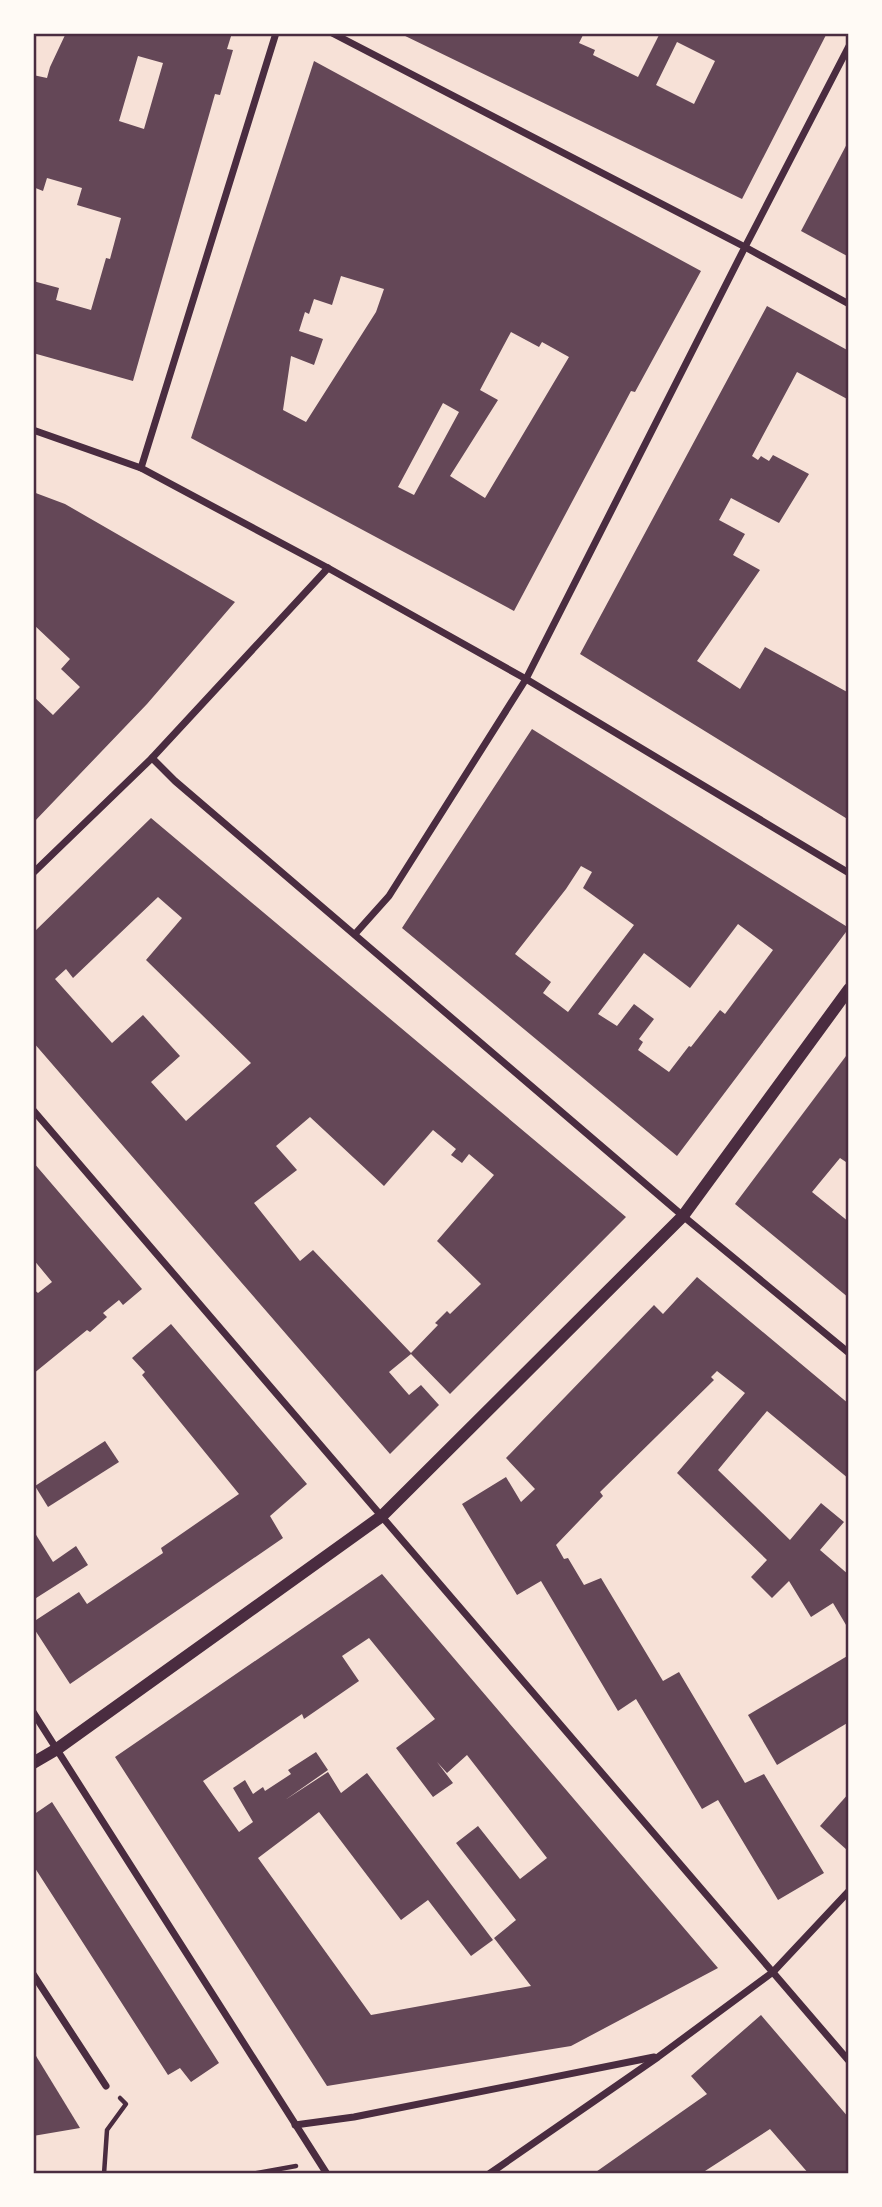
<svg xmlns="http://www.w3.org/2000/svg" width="882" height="2207" font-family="Karla,sans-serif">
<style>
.building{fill:#644757;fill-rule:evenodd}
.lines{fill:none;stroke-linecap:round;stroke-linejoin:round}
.path{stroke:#4a2c40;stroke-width:4.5}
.minor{stroke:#4a2c40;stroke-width:7}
.tertiary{stroke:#4a2c40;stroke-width:12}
.neatline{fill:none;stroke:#4a2c40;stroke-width:2.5}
</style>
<rect width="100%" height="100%" fill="#f7e1d7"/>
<g class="building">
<path d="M66,33h166l-5,16 6,1 -13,45 -5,-1 -82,287 -100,-28v-72l26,7 -3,12 35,10 15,-52 4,1 11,-41 -44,-13 5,-17 -35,-10 -4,13 -10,-4v-112l14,3 3,-11zM138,56l25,7 -19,66 -25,-8z"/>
<path d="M399,33h185l-5,10 16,7 -2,5 45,22 22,-44h162l4,2 -84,164zM677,42l38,19 -21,43 -38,-19z"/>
<path d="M314,61l387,210 -66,121 -4,-1 -117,220 -323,-173zM341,276l43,13 -8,23 -70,110 -23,-12 8,-54 23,9 9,-26 -24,-8 6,-19 4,2 5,-15 18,6zM511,332l28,15 3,-5 27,15 -84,141 -35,-22 48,-76 -18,-10zM443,403l16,9 -45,83 -16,-8z"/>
<path d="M849,140v117l-48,-26z"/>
<path d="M767,306l82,45v49l-52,-28 -45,84 6,4 3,-4 8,5 4,-6 36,19 -30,49 -48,-25 -12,22 26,14 -12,21 27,15 -63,91 43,28 25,-42 84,46v127l-269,-166z"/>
<path d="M33,492l32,12 170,98 -88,102 -114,119v-127l20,19 27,-28 -19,-18 9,-10 -37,-35z"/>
<path d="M532,729l317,199 -172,228 -275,-228zM581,866l11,6 -9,16 51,37 -66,87 -25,-19 8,-11 -36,-28 51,-65zM738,924l35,26 -48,64 -5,-4 -29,37 -2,-1 -20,26 -31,-22 5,-8 -4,-3 15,-20 -20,-15 -17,22 -19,-12 46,-61 46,35z"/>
<path d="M151,818l475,399 -176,177 -39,-40 -22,18 20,23 12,-10 18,20 -49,49 -357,-412v-109zM158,897l24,21 -36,42 105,103 -65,58 -35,-39 29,-26 -37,-41 -31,28 -57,-64 11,-10 7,9zM310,1117l74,69 49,-56 23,19 -5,6 11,8 7,-9 25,21 -57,66 44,43 -31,30 -3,-3 -12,12 3,2 -27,28 -98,-103 -13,11 -46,-58 43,-33 -21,-24z"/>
<path d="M849,1052v112l-9,-6 -28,34 37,30v76l-114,-94z"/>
<path d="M33,1162l109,127 -19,16 -4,-5 -16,13 4,4 -17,15 -3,-2 -54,44v-85l5,4 14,-11 -19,-23z"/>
<path d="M697,1277l152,127v75l-82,-68 -49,59 72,70 31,-37 23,19 -24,28 29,25v55l-16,-27 -22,14 -22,-36 -17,17 -21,-21 16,-17 -90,-87 68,-80 -28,-22 -6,6 3,3 -114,112 3,4 -47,49 8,14 4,-1 16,27 17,-7 62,103 16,-9 66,111 19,-9 60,99 -46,27 -60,-100 -16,9 -66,-110 -18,12 -77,-130 -24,14 -55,-91 44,-27 15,25 14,-13 -29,-31 148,-153 9,9z"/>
<path d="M171,1324l136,160 -37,32 13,22 -213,146 -37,-57v-5l46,-30 8,12 76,-51 -2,-5 78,-54 -97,-119 3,-3 -13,-14z"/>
<path d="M105,1441l14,21 -71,45 -13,-21z"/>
<path d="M33,1530l20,32 23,-16 12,19 -55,35z"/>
<path d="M382,1574l336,394 -147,78 -244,40 -212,-329zM369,1638l66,81 -39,29 37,49 20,-14 -16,-21 10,11 20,-18 80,103 -27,21 -42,-53 -22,17 60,77 -22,18 37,48 -160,29 -113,-157 61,-46 82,108 27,-20 43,56 22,-16 -126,-167 -26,20 -13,-21 -43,28 43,-30 -12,-18 -28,18 3,4 -26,17 -2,-4 -10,7 -8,-14 -12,8 20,34 -14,10 -36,-51 99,-67 2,5 55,-38 -17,-25z"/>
<path d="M849,1655v67l-72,43 -29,-50z"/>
<path d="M849,1793v54l-2,3 -27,-24z"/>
<path d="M52,1802l167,261 -28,19 -11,-14 -12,7 -135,-210v-50z"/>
<path d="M761,2015l88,103v56h-40l-39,-45 -65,42 2,3h-114l114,-80 -16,-18z"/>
<path d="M33,2051l33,54 14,23 -47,8z"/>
</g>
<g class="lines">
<g class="path">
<path d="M104,2174l3,-44 19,-26 -6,-6"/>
<path d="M252,2174l44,-8"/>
</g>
<g class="minor">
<path d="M332,33l413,214 104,57"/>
<path d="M33,430l108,38 187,100 198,111 323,194"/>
<path d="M141,468l135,-435"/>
<path d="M152,758l23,23 508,435 166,137"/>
<path d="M33,873l119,-115 176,-190"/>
<path d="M355,934l34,-38 137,-217 219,-432 104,-201"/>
<path d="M33,1110l816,951"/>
<path d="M33,1712l294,462"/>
<path d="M33,1974l73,112"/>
<path d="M295,2125l59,-8 300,-60"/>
<path d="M489,2174l169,-117 115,-85 76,-81"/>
</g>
<path class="tertiary" d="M33,1763l24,-14 325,-233 301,-300 166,-227"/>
</g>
<rect width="882" height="2207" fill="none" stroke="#fffaf5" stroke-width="70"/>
<rect x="35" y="35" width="812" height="2137" class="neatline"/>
</svg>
